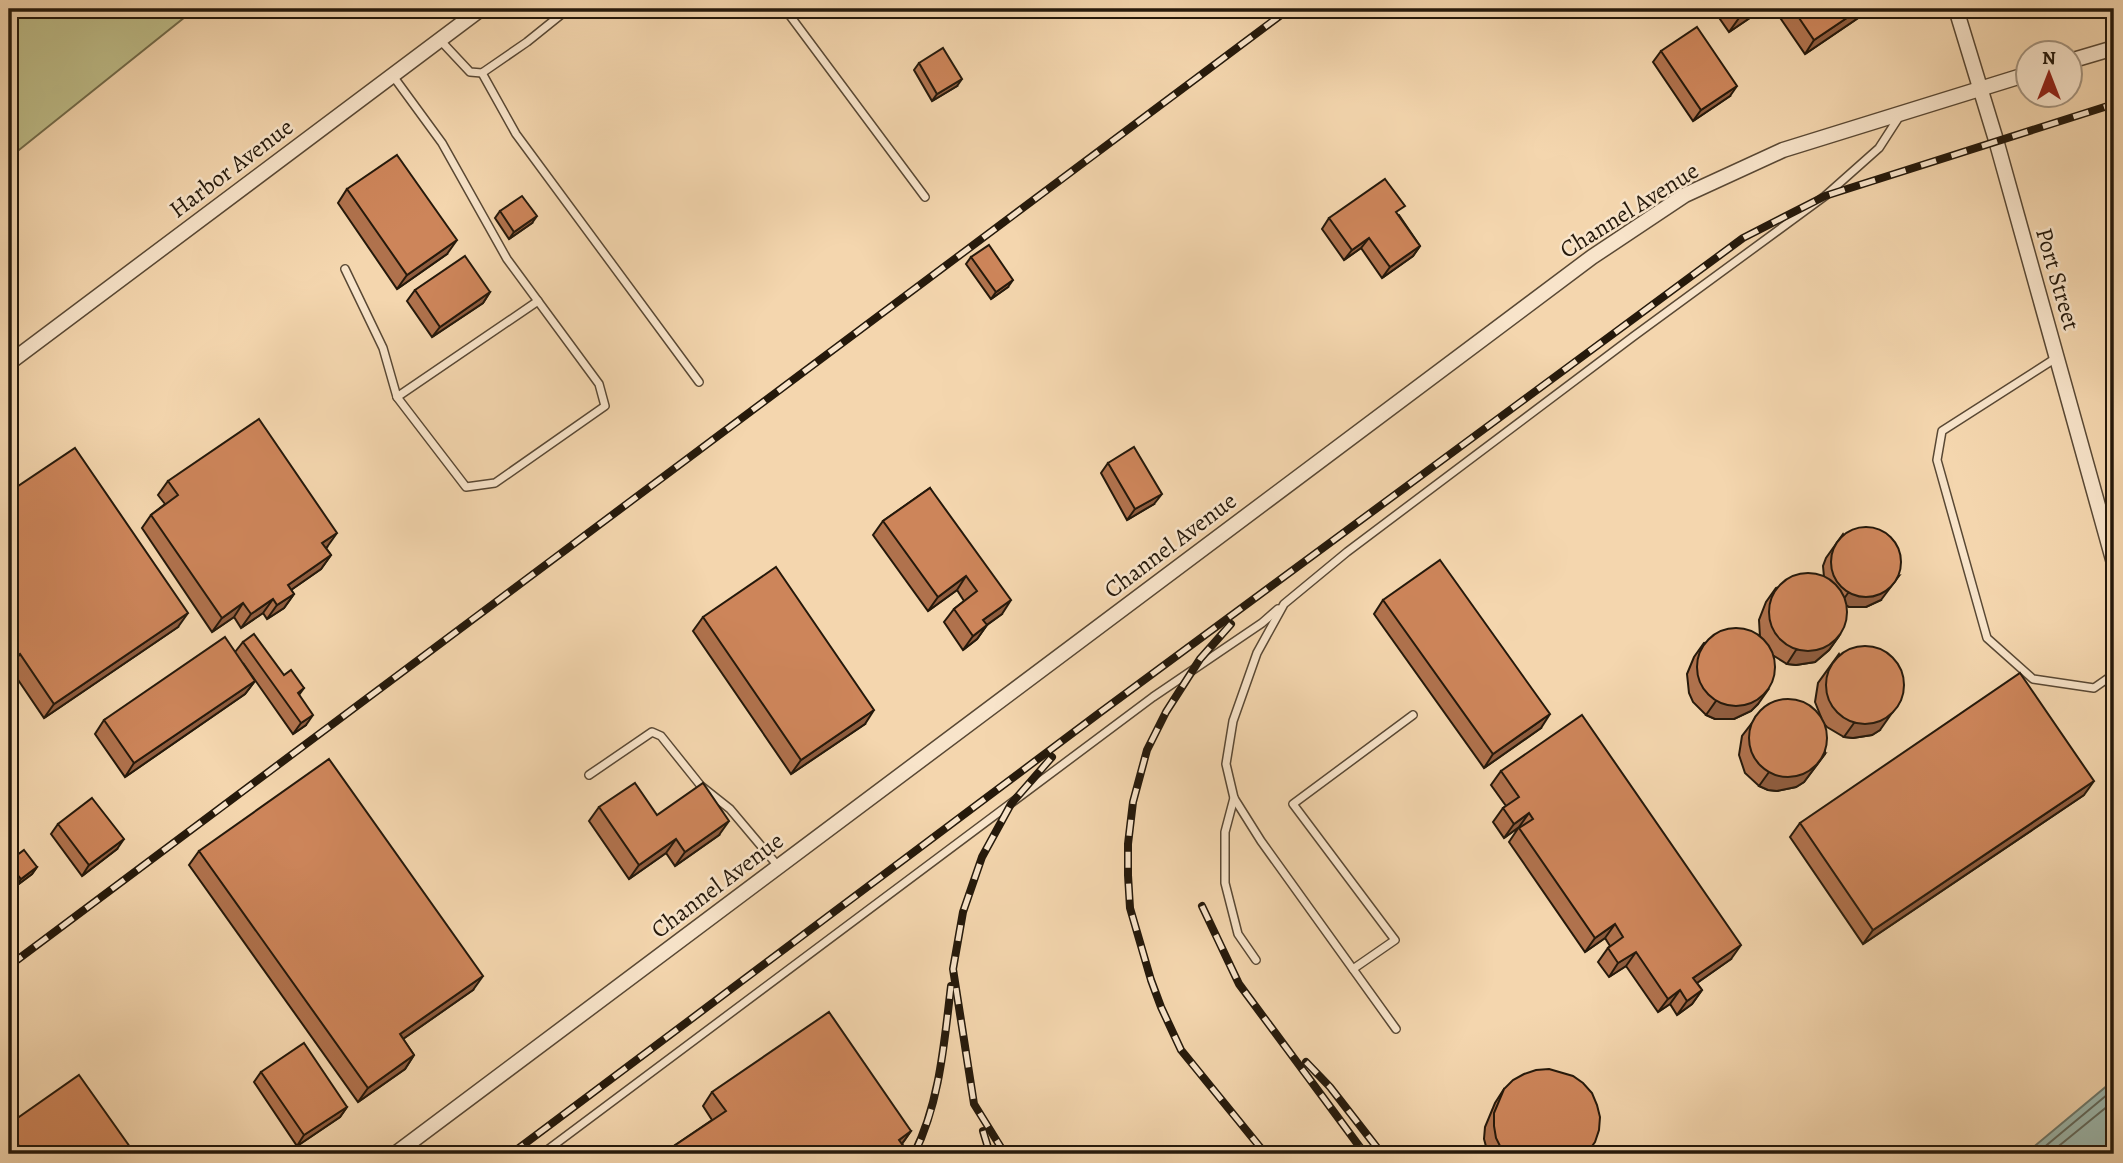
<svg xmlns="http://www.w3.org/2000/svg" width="2123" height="1163" font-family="Alegreya,serif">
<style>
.green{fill:#bebd89;stroke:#726b4a;stroke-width:2}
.water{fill:#9cb9af;stroke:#6c796d;stroke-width:2}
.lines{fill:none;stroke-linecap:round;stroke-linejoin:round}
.shore{stroke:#60695d;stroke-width:2}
.service-casing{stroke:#594834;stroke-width:10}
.minor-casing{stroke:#594834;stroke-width:17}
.service{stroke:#f8e4ca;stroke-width:7}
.minor{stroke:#f8e4ca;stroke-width:14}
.rail-casing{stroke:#25190b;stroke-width:8}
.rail{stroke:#f8e4ca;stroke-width:5;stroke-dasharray:16;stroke-linecap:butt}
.wall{fill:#b0724d;stroke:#25190b;stroke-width:2}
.shaded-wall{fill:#905d3f;stroke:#25190b;stroke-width:2}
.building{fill:#cd855a;stroke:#25190b;stroke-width:2}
.labels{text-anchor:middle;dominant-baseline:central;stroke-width:5;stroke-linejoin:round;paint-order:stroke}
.street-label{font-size:24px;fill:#25190b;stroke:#f8e4ca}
</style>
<rect width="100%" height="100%" fill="#f4d6ae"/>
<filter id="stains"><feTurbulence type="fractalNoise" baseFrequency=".00286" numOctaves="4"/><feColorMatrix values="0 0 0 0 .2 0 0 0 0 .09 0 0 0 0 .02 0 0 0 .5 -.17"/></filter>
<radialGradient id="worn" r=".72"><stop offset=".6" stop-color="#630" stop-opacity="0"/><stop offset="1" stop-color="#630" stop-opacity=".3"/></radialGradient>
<path class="green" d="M9,9h186l-186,149z"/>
<path class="water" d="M2114,1080v74h-89z"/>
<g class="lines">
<g class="shore">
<path d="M2036,1154l78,-65"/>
<path d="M2049,1154l65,-53"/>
</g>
<g class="service-casing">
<g id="service">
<path d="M785,9l140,188"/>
<path d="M440,40l30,32 12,1 45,-31 41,-33"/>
<path d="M482,73l34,61 183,248"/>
<path d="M345,269l38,79 14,49 69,90 29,-4 110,-77 -6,-22 -92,-125 -65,-116 -49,-67"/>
<path d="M2056,358l-114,73 -5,29 50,178 46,41 61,9 20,-14"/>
<path d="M397,397l141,-96"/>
<path d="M9,419v4"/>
<path d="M589,775l63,-43 9,4 40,50 29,23 48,57"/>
<path d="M1234,798l-9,34v51l13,51 18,26"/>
<path d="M1353,969l42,-29 -102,-136 120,-89"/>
<path d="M1396,1029l-135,-188 -27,-43 -8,-34 7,-43 24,-68 27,-49 63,-52 287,-216 191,-140 54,-48 20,-31"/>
<path d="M542,1154l611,-457 109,-74 16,-14"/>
</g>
</g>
<g class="minor-casing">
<g id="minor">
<path d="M1956,9l40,131 118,423"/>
<path d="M2070,61l44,-13"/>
<path d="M9,363l472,-354"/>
<path d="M395,1154l1197,-897 93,-62 98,-45 245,-76"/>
</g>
</g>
<use href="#service" class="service"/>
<use href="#minor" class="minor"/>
<g class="rail-casing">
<g id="rail">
<path d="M1231,624l-31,35 -34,53 -19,38 -14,52 -5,42v31l2,33 21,72 10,27 20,43 83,102"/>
<path d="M1202,906l37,78 126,170"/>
<path d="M9,966l1280,-957"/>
<path d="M1306,1062l24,25 52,67"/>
<path d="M983,1131l7,23"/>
<path d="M511,1154l587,-440 645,-476 82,-42 289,-92"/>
<path d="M914,1154c26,-52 30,-111 37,-168"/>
<path d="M1005,1154l-31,-50 -21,-135 10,-57 19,-55 29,-53 41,-47"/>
</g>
</g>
<use href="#rail" class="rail"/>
</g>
<g class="wall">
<path d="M1713,9h50l-34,23z"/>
<path d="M1774,9h91l-4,7 -56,38z"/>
<path d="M1661,51l69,45 -37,25 -40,-59z"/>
<path d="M919,63l38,23 -25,15 -18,-31z"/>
<path d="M347,189l100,65 -50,35 -59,-86z"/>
<path d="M500,211l32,12 -23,16 -14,-21z"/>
<path d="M1399,215l21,31 -7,10 -31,22 -21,-30 -17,12 -22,-31 7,-11z"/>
<path d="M971,257l37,30 -17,12 -25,-35z"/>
<path d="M415,290l75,2 -7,11 -51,34 -25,-36z"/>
<path d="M1108,463l46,41 -27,16 -26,-47z"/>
<path d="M9,479l6,9 163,139 -134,91 -34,-50 -1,1z"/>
<path d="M168,481l159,66 -1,1 5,7 -10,14 -30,21 3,4 -10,14 -17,11 -4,-6 -22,15 -7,-11 -22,15 -70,-104 9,-13 14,-11 -7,-9z"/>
<path d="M930,488l72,126 -15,11 -10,14 -14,11 -19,-28 10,-13 10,-8 -7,-11 -29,21 -55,-76 10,-14z"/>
<path d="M1843,534l38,66 -15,7h-17l-3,-2 -7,31 -10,14 -14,12 -19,3 -9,-1 -13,-8 -16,48 -7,7 -17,8h-19l-9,-4 -13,-13 -4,-9 -2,-19 7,-17 10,-14 56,-6 -1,-17 7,-18 10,-14 48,-11 -1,-11 3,-8z"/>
<path d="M1383,600l158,128 -57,40 -110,-154z"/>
<path d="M703,617l162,107 -74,50 -98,-143z"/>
<path d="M243,642l41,33 20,13 -5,7 7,30 -13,9 -50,-71 12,18 -10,13 -120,83 -30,-43 9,-14 131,-68z"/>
<path d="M1839,654l41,76 -8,5 -19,3 -9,-1 -17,-10 -2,-2v29l-21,28 -8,5 -19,4 -9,-1 -9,-4 -14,-13 -6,-18 3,-19 10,-13 69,-6 -6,-15 3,-19z"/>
<path d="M1501,771l230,188 -34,24 5,7 -10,14 -15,11 -7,-11 -12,8 -32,-46 -17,11 -11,-15 10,-14 2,-2 -5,-8 -20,14 -76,-110 10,-15 -15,11 -11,-16 10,-14 3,-2 -15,-21z"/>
<path d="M2084,795l-221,149 -73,-107 10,-14z"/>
<path d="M599,807l58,8 62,20 -44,31 -9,-13 -37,26 -40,-58z"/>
<path d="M58,824l59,25 -35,27 -31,-42z"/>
<path d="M199,851l274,139 -70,49 11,16 -9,14 -47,33 -169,-237z"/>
<path d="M9,861l28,6 -5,7 -16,12 -7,-9z"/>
<path d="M261,1072l86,35 -7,10 -43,29 -43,-64z"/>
<path d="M1504,1089l83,65h-99l-4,-15 1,-12 10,-24z"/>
<path d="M712,1092l199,39 -9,13 2,3 -5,7h-237l50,-34 -9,-14z"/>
<path d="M9,1124l126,30h-126z"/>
</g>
<g class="shaded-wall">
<path d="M1753,9h10l-34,23 10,-14z"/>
<path d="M1860,9h5l-4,7 -56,38 9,-14z"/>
<path d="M962,79l-5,7 -25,15 5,-7z"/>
<path d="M1737,86l-7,10 -37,25 8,-11z"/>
<path d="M537,216l-5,7 -23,16 5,-7z"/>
<path d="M1369,238l-8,10 -17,12 8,-10z"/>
<path d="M457,240l-10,14 -50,35 10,-14z"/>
<path d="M1420,246l-7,10 -31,22 8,-11z"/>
<path d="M1013,280l-5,7 -17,12 5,-7z"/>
<path d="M490,292l-7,11 -51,34 8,-10z"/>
<path d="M1162,494l-8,10 -27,16 8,-11z"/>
<path d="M337,533l-10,14 -14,10 9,-14z"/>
<path d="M331,555l-10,14 -43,30 10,-14z"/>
<path d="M966,576l-9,14 -29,21 10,-14z"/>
<path d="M1899,576l-18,24 -15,7h-17l-8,-4 7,-10z"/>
<path d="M294,594l-10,14 -17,11 10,-14z"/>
<path d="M273,599l-10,14 -22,15 10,-14z"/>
<path d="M1011,600l-9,14 -28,20 9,-14z"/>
<path d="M243,603l-9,14 -22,15 10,-14z"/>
<path d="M188,613l-10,14 -134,91 10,-14z"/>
<path d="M987,625l-10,14 -14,11 10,-14z"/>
<path d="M1839,636l-10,14 -14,12 -19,3 -9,-1 9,-14z"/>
<path d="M20,654l-10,14 -1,1v-5l3,-4z"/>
<path d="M255,681l-10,13 -120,83 9,-14z"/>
<path d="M1768,690l-10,14 -7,7 -17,8h-19l-9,-4 10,-14z"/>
<path d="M1901,700l-21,30 -8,5 -19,3 -9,-1 10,-14z"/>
<path d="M874,710l-9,14 -74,50 10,-14z"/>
<path d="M1550,714l-9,14 -57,40 9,-14z"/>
<path d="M313,715l-7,10 -13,9 8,-11z"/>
<path d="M1825,754l-21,28 -8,5 -19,4 -9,-1 -9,-4 10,-14z"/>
<path d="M2094,781l-10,14 -221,149 10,-14z"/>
<path d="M1529,813l-10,14 -15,11 10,-14z"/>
<path d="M729,821l-10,14 -44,31 10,-14z"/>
<path d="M124,839l-7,10 -35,27 7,-11z"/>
<path d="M676,839l-10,14 -37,26 10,-14z"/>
<path d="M37,867l-5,7 -16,12 5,-7z"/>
<path d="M1615,924l-10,14 -20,14 10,-14z"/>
<path d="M1741,945l-10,14 -47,33 9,-14z"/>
<path d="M1636,952l-10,14 -17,11 9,-14z"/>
<path d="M483,976l-10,14 -83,58 10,-14z"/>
<path d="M1680,990l-10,14 -12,8 10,-13z"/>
<path d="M1702,990l-10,14 -15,11 10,-14z"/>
<path d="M414,1055l-9,14 -47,33 10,-14z"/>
<path d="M347,1107l-7,10 -43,29 7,-11z"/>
<path d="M911,1131l-10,14 -2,-5z"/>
</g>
<g class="building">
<path d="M1732,9h21l-14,9z"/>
<path d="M1793,9h67l-46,31z"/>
<path d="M1697,27l40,59 -36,24 -40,-59z"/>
<path d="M943,48l19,31 -25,15 -18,-31z"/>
<path d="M397,155l60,85 -50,35 -60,-86z"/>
<path d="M1385,179l20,27 -9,6 24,34 -30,21 -21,-29 -17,12 -23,-32z"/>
<path d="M522,196l15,20 -23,16 -14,-21z"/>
<path d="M989,245l24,35 -17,12 -25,-35z"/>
<path d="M465,256l25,36 -50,35 -25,-37z"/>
<path d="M259,419l78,114 -15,10 9,12 -43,30 6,9 -17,11 -4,-6 -22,15 -8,-11 -21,15 -71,-103 27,-20 -10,-14z"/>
<path d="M1134,447l28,47 -27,15 -27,-46z"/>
<path d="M75,448l113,165 -134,91 -34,-50 -8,6 -3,-5v-176l6,9z"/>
<path d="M930,488l81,112 -28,20 4,5 -14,11 -19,-27 23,-18 -11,-15 -28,21 -55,-76z"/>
<circle cx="1866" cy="562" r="35"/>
<path d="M1440,560l110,154 -57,40 -110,-154z"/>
<path d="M776,567l98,143 -73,50 -98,-143z"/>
<circle cx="1808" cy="612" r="39"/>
<circle cx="1736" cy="667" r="39"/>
<path d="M254,634l30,41 7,-5 13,18 -6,5 15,22 -12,8 -58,-81z"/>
<path d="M225,637l30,44 -121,82 -30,-43z"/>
<circle cx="1865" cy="685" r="39"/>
<path d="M2020,673l74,108 -221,149 -73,-107z"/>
<circle cx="1788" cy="738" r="39"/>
<path d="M1582,715l159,230 -48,33 9,12 -15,11 -7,-11 -12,9 -32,-47 -18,11 -10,-15 15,-11 -8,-13 -20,14 -76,-110 14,-9 -4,-6 -15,11 -11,-16 16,-11 -18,-26z"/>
<path d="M329,759l154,217 -83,58 14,21 -46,33 -169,-237z"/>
<path d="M635,783l22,32 46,-32 26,38 -44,31 -9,-13 -37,26 -40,-58z"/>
<path d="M92,798l32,41 -35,26 -31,-41z"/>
<path d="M24,850l13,17 -16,12 -12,-15v-3z"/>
<path d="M829,1012l82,119 -12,9 5,7 -11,7h-231l64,-43 -14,-19z"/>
<path d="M304,1043l43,64 -43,28 -43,-63z"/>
<path d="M1549,1069l24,7 10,7 9,10 5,12 3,12 -1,13 -4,12 -9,12h-80l-4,-4 -6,-12 -2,-12v-13l10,-24 9,-9 11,-6 12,-4z"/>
<path d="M79,1075l56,79h-110l-16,-22v-8z"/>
</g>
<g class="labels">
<g class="street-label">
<text transform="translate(231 168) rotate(-37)">Harbor Avenue</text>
<text transform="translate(1629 210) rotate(-32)">Channel Avenue</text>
<text transform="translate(2058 279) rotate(74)">Port Street</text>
<text transform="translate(1170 545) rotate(-37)">Channel Avenue</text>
<text transform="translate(717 885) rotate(-37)">Channel Avenue</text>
</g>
</g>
<rect width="2123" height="1163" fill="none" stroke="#f4d6ae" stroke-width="35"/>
<rect x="10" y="10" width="2102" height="1142" fill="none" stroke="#25190b" stroke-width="3.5"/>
<rect x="18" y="18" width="2088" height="1128" fill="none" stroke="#25190b" stroke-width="2"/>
<g transform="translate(2049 74)"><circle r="33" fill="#f8e4ca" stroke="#a4937e" stroke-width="2"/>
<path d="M0-5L12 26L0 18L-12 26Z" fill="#8f2418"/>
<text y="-10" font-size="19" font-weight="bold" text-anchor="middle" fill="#25190b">N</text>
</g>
<rect width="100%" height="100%" filter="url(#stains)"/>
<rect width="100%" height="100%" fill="url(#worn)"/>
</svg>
